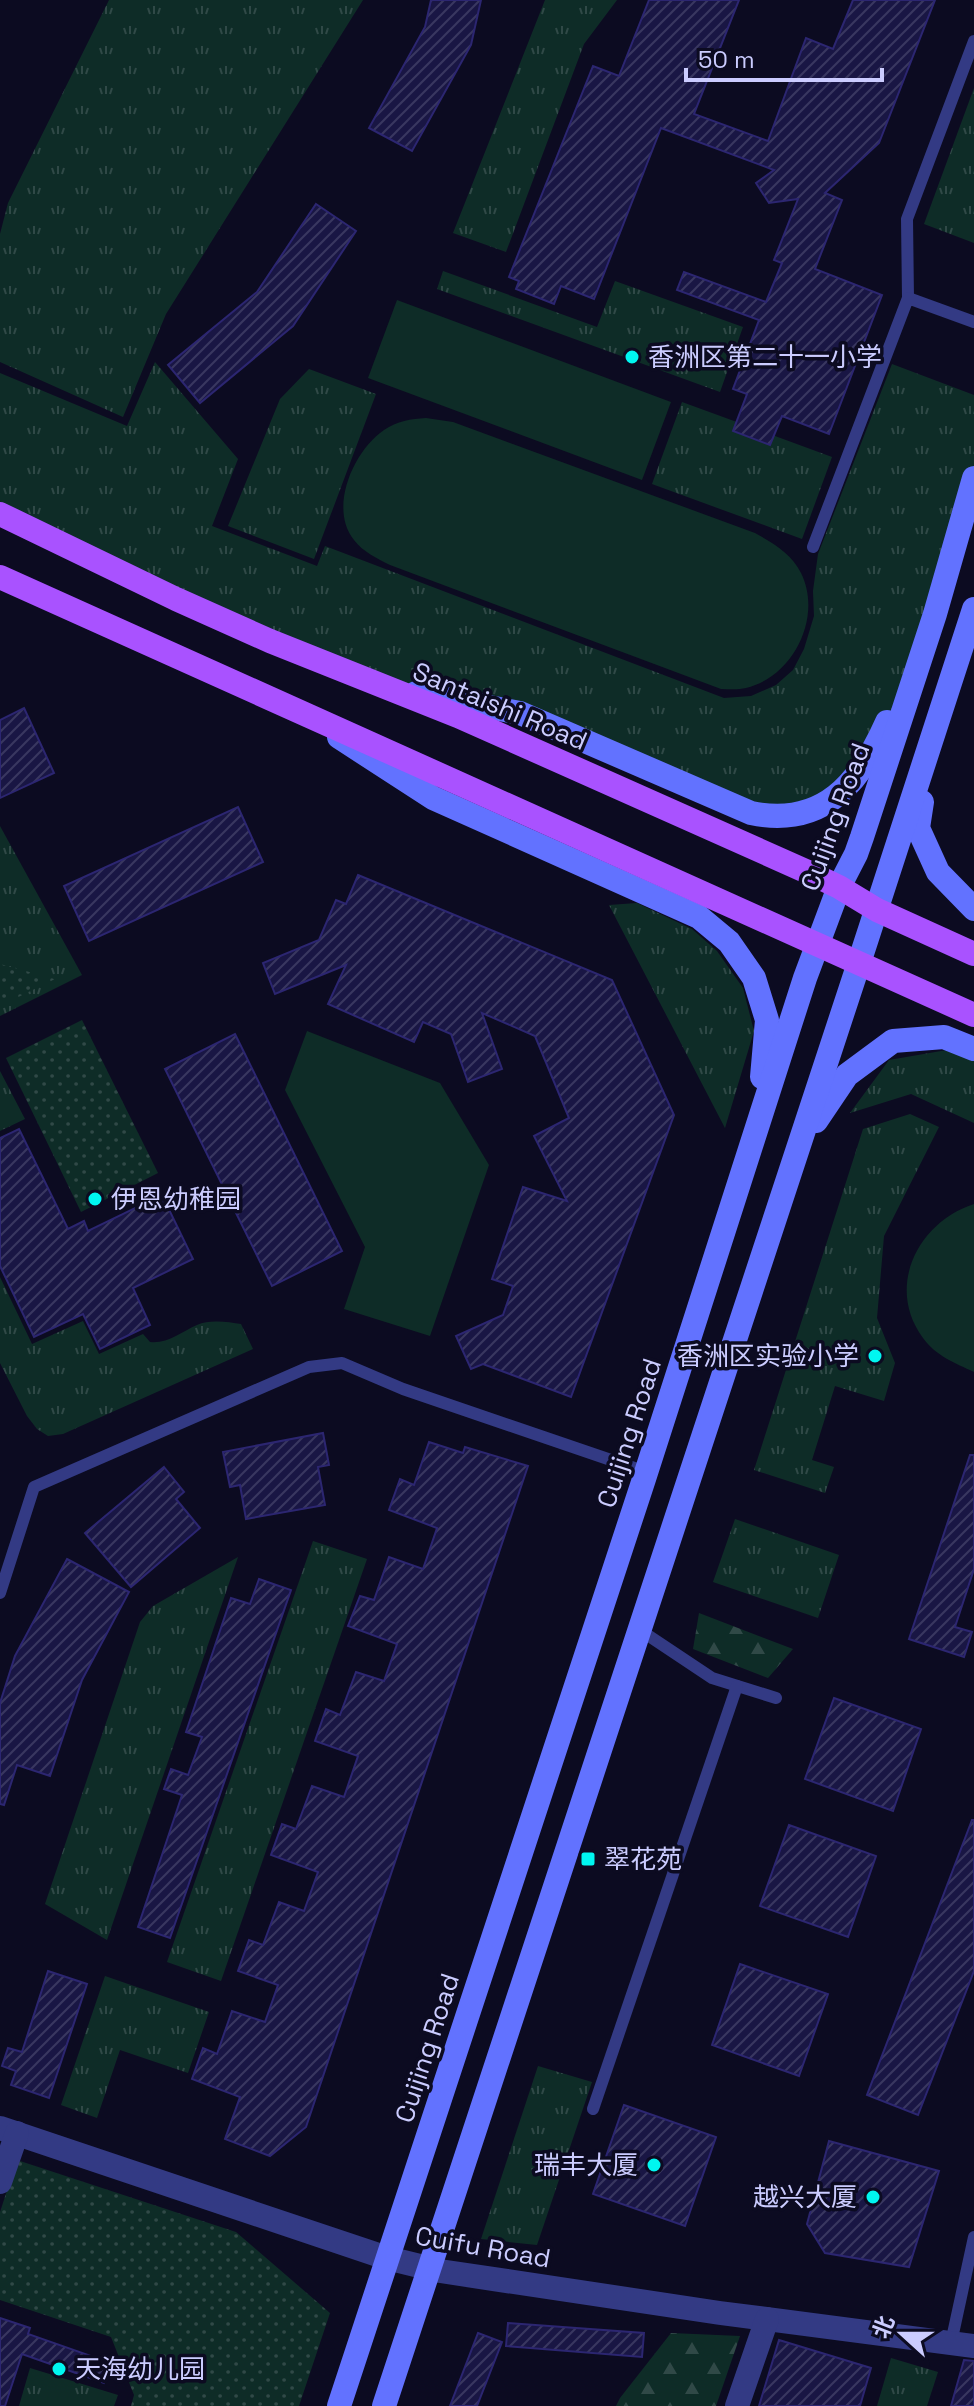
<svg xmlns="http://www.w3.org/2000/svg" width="974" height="2406" font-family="'Space Grotesk','Noto Sans SC',sans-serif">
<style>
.grass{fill:url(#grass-tufts)}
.forest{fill:url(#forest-firs)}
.park{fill:url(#park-dots)}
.garden{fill:#0e2c27}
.building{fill:url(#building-hatch);stroke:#2c2671;stroke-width:2}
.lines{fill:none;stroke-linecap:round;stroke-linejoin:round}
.lane{stroke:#333a84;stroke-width:12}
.street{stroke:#333a84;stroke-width:24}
.secondary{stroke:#6272ff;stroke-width:24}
.primary{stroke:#a952ff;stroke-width:24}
.poi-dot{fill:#00f6f0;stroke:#0c0b21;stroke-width:3}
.labels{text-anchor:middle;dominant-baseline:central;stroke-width:7;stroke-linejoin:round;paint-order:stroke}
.poi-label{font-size:26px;fill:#cbccff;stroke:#0c0b21;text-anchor:start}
.street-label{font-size:26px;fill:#cbccff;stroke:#0c0b21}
</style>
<defs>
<pattern id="grass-tufts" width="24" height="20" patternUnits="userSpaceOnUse" patternTransform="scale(2)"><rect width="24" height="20" fill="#0e2c27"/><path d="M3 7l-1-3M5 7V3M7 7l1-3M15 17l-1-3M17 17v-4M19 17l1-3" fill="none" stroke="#304947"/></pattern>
<pattern id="forest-firs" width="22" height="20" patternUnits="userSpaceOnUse" patternTransform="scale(2)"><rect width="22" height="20" fill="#0e2c27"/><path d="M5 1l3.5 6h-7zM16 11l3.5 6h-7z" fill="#304947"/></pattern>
<pattern id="park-dots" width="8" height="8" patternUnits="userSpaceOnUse" patternTransform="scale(2)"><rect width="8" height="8" fill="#0e2c27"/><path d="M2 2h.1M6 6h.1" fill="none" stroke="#304947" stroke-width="1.8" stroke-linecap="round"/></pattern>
<pattern id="building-hatch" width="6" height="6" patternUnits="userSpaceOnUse" patternTransform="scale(2)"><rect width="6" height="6" fill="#191644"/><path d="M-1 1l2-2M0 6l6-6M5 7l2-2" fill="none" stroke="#393760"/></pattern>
</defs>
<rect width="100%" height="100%" fill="#0c0b21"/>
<g class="grass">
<path d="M109,0h254l-197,314 -43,103 -123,-55v-128l8,-31z"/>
<path d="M545,0h72l-33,44 -78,208 -53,-19z"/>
<path d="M974,88v155l-50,-19z"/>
<path d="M443,271l154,56 18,-46 128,46 -23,65 -283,-103z"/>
<path d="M155,362l83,97 -26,67 105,40 8,-20 399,152 27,-2 25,-11 17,-15 11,-21 10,-33 -1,-25 5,-37 74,-190 82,31v81l-39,137 -52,117 -25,42 -76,44 -262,-103 -137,-28 -383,-172v-140l127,53z"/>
<path d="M309,369l67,25 -62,165 -86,-33 52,-127z"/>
<path d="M682,402l150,55 -30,82 -150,-55z"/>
<path d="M0,826l82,149 -82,41z"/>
<path d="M637,903l55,26 25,22 26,37 11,43 -29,97 -116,-223z"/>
<path d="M947,1050l27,11v62l-63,-29 -61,19 39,-53z"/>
<path d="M0,1071l25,48 -25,12z"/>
<path d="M910,1114l29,13 -55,109 -7,82 18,45 -11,38 -49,-15 -23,74 22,7 -9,26 -71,-23 109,-341z"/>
<path d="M0,1277l32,67 51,-23 16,33 44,-20 7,8c18,2 31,-10 47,-17 13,-6 31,-3 44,-1l12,25 -190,85 -15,2 -11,-7 -10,-13 -27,-53z"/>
<path d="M735,1519l104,36 -21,63 -105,-36z"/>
<path d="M313,1541l54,18 -146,422 -54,-19z"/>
<path d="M238,1557l-131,383 -62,-36 95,-282 13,-16z"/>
<path d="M105,1976l104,36 -21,61 -68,-23 -23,68 -36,-13z"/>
<path d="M538,2066l54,16 -55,163 -56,-6z"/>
<path d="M891,2358l47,14 -11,34h-50z"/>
<path d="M30,2368l88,27 -4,11h-95z"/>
</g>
<g class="forest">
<path d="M699,1613l94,36 -25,29 -75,-29z"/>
<path d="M671,2333l69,3 -24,70h-100l4,-8z"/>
</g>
<g class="park">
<path d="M0,964l55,15 -55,27z"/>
<path d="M82,1020l76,153 -77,39 -75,-154z"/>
<path d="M17,2160l219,72 94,81 -31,93h-168l3,-11 -23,-58 -111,-37v-88z"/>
</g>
<g class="garden">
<path d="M397,300l274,102 -29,78 -274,-102z"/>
<path d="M426,418l27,4 302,111c18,10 37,21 46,40 22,44 -8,104 -55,115 -8,2 -17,1 -25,1l-331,-124c-12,-6 -27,-13 -36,-25 -26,-32 0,-90 30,-110 13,-9 27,-11 42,-12z"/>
<path d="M307,1031l133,52 49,82 -59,171 -86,-27 21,-62 -80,-157z"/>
<path d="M974,1204v168c-19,-9 -38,-16 -51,-34 -38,-51 -5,-116 51,-134z"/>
</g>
<g class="building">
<path d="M431,0h50l-10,45 -59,106 -43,-23 56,-101z"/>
<path d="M649,0h90l-45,114 74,27 38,-103 27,11 20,-49h82l-56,143 -54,50 17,7 -27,69 67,26 -53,139 -47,-18 -12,29 -37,-14 14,-37 -14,-5 26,-69 -82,-30 7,-18 82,30 16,-39 -8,-3 24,-61 -29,4 -13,-20 18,-13 -113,-42 -67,171 -33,-13 -7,18 -38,-15 3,-8 -10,-4 84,-211 26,10z"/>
<path d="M316,204l40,27 -63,95 -93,77 -32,-38 89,-73z"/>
<path d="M24,708l30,65 -54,25v-78z"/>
<path d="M238,807l25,55 -174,79 -25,-55z"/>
<path d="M358,875l254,105 62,135 -103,282 -88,-33 -12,5 -15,-33 47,-21 10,-29 -21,-7 31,-92 44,14 -33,-65 35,-18 -34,-82 -53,-23 20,56 -34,13 -17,-48 -28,-12 -9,20 -86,-38 18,-39 -71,29 -12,-31 56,-23 17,-40 10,4z"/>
<path d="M235,1034l107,217 -70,35 -107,-217z"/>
<path d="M19,1129l49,100 16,-8 4,10 74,-36 31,64 -60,29 17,37 -50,24 -17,-35 -49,23 -34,-71v-128z"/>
<path d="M323,1433l6,32 -11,2 7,38 -79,14 -6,-34 -10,2 -7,-35z"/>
<path d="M429,1442l34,11 2,-6 63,19 -222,661 -36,29 -45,-17 15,-42 -48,-18 11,-31 14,6 15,-43 33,11 13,-37 -40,-14 11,-31 14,5 16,-43 25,9 14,-39 -47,-17 11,-31 14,5 16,-43 32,11 14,-41 -43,-15 11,-32 14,6 16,-43 28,9 13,-37 -49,-18 12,-30 14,4 15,-43 34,12 14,-41 -48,-18 11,-31 14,6z"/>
<path d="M970,1455h4v114l-19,58 17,5 -8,25 -55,-18z"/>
<path d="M164,1467l20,25 -8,7 24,29 -69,59 -46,-54z"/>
<path d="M67,1559l62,33 -47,88 -32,96 -33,-11 -13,40 -4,-1v-101l15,-47z"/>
<path d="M259,1579l32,11 -121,348 -32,-11 44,-132 -18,-6 7,-20 17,6 14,-38 -16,-5 45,-134 19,6z"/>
<path d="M834,1698l87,31 -28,82 -88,-32z"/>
<path d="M972,1820h2v151l-56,144 -51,-20z"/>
<path d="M789,1825l87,31 -28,81 -88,-31z"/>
<path d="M740,1964l88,30 -29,82 -87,-31z"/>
<path d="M48,1971l39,13 -38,114 -38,-13 5,-14 -14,-5 6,-18 14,4z"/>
<path d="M624,2105l92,32 -31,89 -92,-32z"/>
<path d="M829,2141l110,30 -30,96 -84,-14 -18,-29z"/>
<path d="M0,2318l30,10 -2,6 83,29 -7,20 -82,-29 -17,52h-5z"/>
<path d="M508,2323l136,10 -2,24 -136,-11z"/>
<path d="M478,2333l24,9 -25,64h-27z"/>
<path d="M779,2340l92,28 -11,38h-101z"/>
<path d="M964,2360l10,1v45h-23z"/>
</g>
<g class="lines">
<g class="lane">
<path d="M908,298l-1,-79 67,-178"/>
<path d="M813,547l95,-249 66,24"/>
<path d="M0,1593l34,-106 275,-120 33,-4 61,26 243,83"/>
<path d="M640,1630l72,48 64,20"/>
<path d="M593,2109l144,-423"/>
<path d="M951,2343l23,-106"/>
</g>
<g class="street">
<path d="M0,2128l387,130 53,13 280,42 254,33"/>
<path d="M0,2182l17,-49"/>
<path d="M737,2406l30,-87"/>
</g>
<g class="secondary">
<path d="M416,693l104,20 231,100c72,15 109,-30 136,-91"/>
<path d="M339,737l94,61 266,119 30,25 25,36 13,42 -5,57"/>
<path d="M922,802l-4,26 20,44 36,37"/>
<path d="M816,1121l31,-46 46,-34 51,-4 30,12"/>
<path d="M339,2406l305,-927 161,-501 34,-91 17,-33 6,-17 73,-223 39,-136"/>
<path d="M384,2406l475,-1443 115,-354"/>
</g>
<g class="primary">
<path d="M0,514l176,85 94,42 188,75 352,157 29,14 38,23 97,44"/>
<path d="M0,577l974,438"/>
</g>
</g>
<g class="poi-dot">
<circle cx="632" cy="357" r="8"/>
<circle cx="95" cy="1199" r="8"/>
<circle cx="875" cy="1356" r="8"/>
<rect x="580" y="1851" width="16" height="16" rx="4"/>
<circle cx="654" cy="2165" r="8"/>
<circle cx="873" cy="2197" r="8"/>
<circle cx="59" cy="2369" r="8"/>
</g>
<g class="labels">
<g class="poi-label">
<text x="648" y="357">香洲区第二十一小学</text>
<text x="111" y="1199">伊恩幼稚园</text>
<text x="859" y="1356" text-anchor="end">香洲区实验小学</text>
<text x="604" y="1859">翠花苑</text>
<text x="638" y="2165" text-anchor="end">瑞丰大厦</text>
<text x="857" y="2197" text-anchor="end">越兴大厦</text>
<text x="75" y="2369">天海幼儿园</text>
</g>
<g class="street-label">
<text transform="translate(500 706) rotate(23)">Santaishi Road</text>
<text transform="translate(835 817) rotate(-70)">Cuijing Road</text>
<text transform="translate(629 1433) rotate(-72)">Cuijing Road</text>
<text transform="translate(427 2048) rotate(-72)">Cuijing Road</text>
<text transform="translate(483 2247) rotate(10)">Cuifu Road</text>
</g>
</g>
<g transform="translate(902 2334) rotate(291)" stroke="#0c0b21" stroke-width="6" paint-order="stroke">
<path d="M0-6L14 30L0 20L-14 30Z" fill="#cbccff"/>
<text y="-12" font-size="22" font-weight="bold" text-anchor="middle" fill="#cbccff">北</text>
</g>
<path d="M686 68v12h196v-12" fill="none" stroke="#cbccff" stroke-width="4"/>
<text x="698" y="68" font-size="24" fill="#cbccff" stroke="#0c0b21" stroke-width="6" paint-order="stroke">50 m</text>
</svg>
